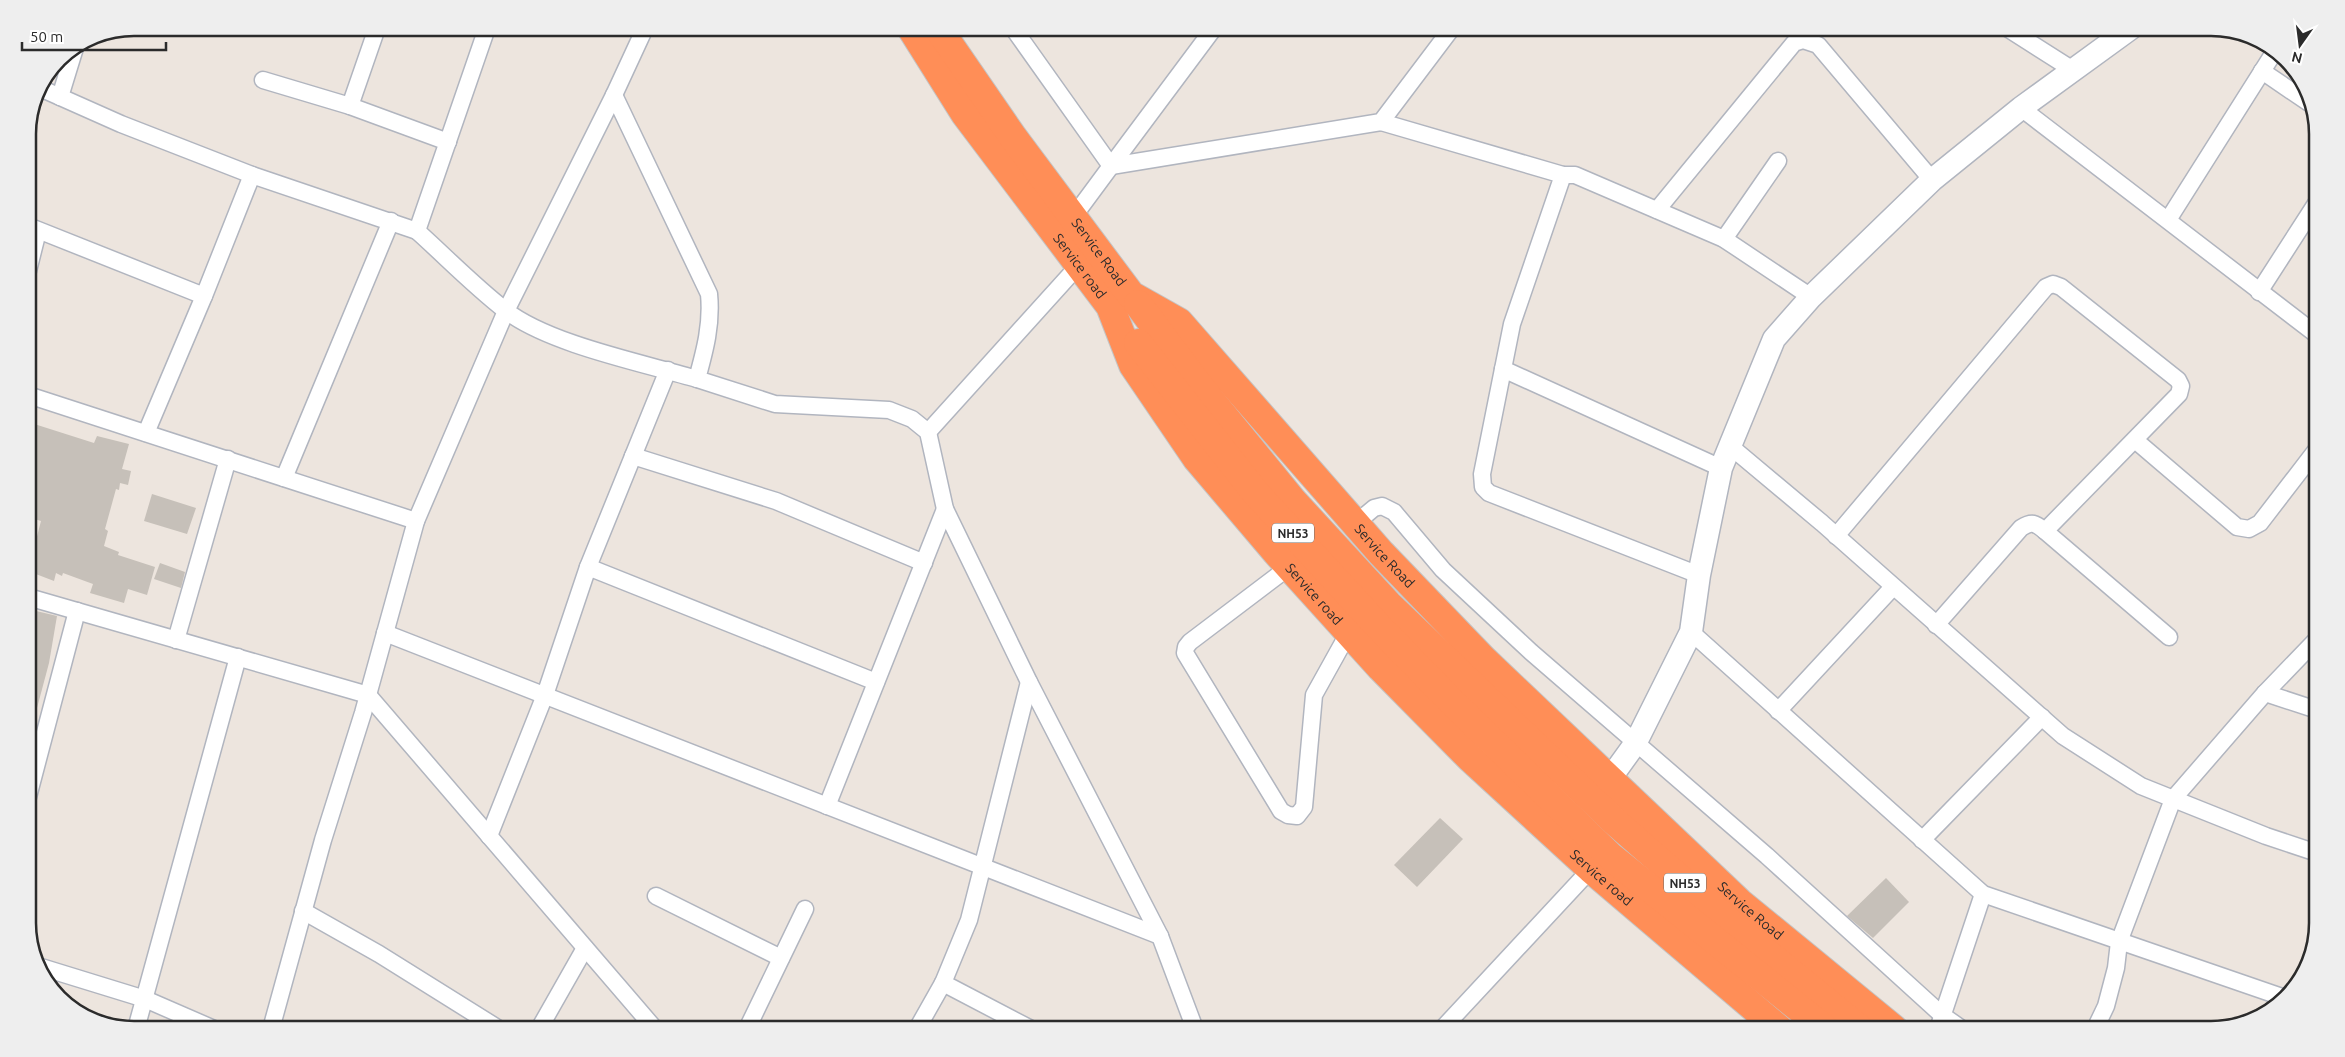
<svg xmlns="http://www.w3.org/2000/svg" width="2345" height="1057" font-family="Ubuntu,sans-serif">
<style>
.building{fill:#c6c0b9}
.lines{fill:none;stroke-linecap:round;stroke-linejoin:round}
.street-casing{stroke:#b1b5bf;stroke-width:19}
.secondary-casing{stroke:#b1b5bf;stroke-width:25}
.highway-casing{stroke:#c4c4c4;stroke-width:30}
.street{stroke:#fff;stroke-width:16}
.secondary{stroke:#fff;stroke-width:22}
.highway{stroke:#ff8e57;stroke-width:28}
.labels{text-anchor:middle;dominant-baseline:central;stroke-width:5;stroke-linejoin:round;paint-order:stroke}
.shield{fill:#fff;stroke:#6b6b6b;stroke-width:1}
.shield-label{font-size:12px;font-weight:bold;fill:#2b2b2b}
.street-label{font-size:14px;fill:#2b2b2b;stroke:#fff}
.rim{fill:none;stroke:#2b2b2b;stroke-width:2.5}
</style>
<rect width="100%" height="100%" fill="#ede5de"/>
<g class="building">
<path d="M28,422l66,21 3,-7 32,8 -7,25 9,2 -3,14 -8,-2 -1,7 -3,-1 -11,40 3,2 -4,15 15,6 -1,3 37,12 -8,28 -19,-6 -4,14 -34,-10 3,-9 -30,-11 -1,3 -6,-3 -2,8 -26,-10 13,-50 -13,-4z"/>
<path d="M152,494l44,14 -9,26 -43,-13z"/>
<path d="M160,563l25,9 -4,16 -27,-9z"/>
<path d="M32,610l25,6 -8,47 -16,60 -5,-1v-93z"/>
<path d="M1440,818l23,21 -46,48 -23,-22z"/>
<path d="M1886,878l23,24 -36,36 -26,-22z"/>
</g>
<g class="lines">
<g class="street-casing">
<g id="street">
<path d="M377,28l-27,78 98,36"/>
<path d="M1013,28l98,138 -37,50"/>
<path d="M2007,28l66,42"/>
<path d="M2262,71l47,32"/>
<path d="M263,80l87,26"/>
<path d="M40,88l81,36 131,51"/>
<path d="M614,95l95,199c3,30 -4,56 -12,85l78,25 114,6 23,9 16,13 17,77 84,173 131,254 35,93"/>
<path d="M60,97l15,-49"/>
<path d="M2021,108l296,227"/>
<path d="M1381,122l182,53 -51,149 -30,150 1,13 6,6 210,82"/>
<path d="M1111,166l270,-44 71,-94"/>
<path d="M1111,166l103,-138"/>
<path d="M1563,175h12l149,64 87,58"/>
<path d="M1657,210l137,-167 9,-3 15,5 114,135"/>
<path d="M2168,220l105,-166"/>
<path d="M28,226l176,70 48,-121 165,56 70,-203"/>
<path d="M417,231c29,26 57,55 88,79 43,34 138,53 192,69"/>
<path d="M1724,239l54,-78"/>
<path d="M28,271l10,-40"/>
<path d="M2259,292l58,-90"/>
<path d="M1503,369l218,99"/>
<path d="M668,370l-80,197 288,115"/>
<path d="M28,395l388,126"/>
<path d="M928,432l150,-166"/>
<path d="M146,433l58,-137"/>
<path d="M2135,440l102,87 12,2 11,-6 57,-74"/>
<path d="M1730,446l92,77 241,213 78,50 125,50 51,17"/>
<path d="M633,456l143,45 148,62"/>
<path d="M284,478l107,-257"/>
<path d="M1355,524l19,-16 8,-2 12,6 49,58 88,82 236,204 175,159 20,14"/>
<path d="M2045,531l124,106"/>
<path d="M1836,536l210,-249 7,-3 8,3 117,93 3,6 -2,8 -134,137c-10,-8 -13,-10 -24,-3l-85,97"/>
<path d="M1289,567l-99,75 -4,5 -1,6 96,158 7,4 9,1 7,-9 10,-112 35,-63"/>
<path d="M28,597l340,98 287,334"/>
<path d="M1691,632l292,262 299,103"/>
<path d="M385,633l775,303"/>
<path d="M176,640l52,-181"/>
<path d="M2265,693l52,17"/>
<path d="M1778,711l115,-124"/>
<path d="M28,797l49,-186"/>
<path d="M827,806l118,-297"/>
<path d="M489,836l56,-141 43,-128"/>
<path d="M1922,840l120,-123"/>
<path d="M656,896l125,62"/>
<path d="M303,911l76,43 120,75"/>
<path d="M41,967l104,32 69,30"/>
<path d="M943,983l88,46"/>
<path d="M136,1029l102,-372"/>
<path d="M271,1029l52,-189 40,-127 53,-192 90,-210 108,-216 31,-67"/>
<path d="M539,1029l46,-81"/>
<path d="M747,1029l58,-120"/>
<path d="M917,1029l26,-46 26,-63 60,-238"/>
<path d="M1442,1029l149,-160"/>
<path d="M1938,1029l45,-135"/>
<path d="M2095,1029l11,-23 10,-38 3,-26 54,-143 92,-106 52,-54"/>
</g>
</g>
<g class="secondary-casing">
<path id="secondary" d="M1609,780l26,-36 56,-112 8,-57 22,-107 53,-129 37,-42 121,-117 89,-72 110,-80"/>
</g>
<g class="highway-casing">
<g id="highway">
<path id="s1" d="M911,28l54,86 145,192 23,59 64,94 79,93 105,116 89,90 121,111 188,160"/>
<path id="s2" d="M938,28l75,109 118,158 48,27 202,231 102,106 256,243 155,127"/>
<path d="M1138,304l59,79 96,118 95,103 226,217 125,109 121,99"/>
<path d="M1138,343l117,149 123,134 73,75 160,156 214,172"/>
</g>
</g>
<use href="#street" class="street"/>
<use href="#secondary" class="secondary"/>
<use href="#highway" class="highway"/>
</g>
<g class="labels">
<g class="shield">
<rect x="1272" y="523.5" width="42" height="19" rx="4"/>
<rect x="1664" y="873.5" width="42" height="19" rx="4"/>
</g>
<g class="shield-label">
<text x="1293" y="533">NH53</text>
<text x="1685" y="883">NH53</text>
</g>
<g class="street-label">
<text stroke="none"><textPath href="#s2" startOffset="276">Service Road</textPath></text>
<text stroke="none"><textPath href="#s1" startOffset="292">Service road</textPath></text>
<text stroke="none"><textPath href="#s2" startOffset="696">Service Road</textPath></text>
<text stroke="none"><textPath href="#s1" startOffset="698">Service road</textPath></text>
<text stroke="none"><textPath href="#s1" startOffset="1102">Service road</textPath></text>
<text stroke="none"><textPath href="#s2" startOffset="1206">Service Road</textPath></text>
</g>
</g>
<path d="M0 0H2345V1057H0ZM134 36H2211A98 98 0 0 1 2309 134V923A98 98 0 0 1 2211 1021H134A98 98 0 0 1 36 923V134A98 98 0 0 1 134 36Z" fill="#eee" fill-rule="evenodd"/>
<path class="rim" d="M134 36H2211A98 98 0 0 1 2309 134V923A98 98 0 0 1 2211 1021H134A98 98 0 0 1 36 923V134A98 98 0 0 1 134 36Z"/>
<g transform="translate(2300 45) rotate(194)" stroke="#ffffff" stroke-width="4" paint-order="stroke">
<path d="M0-4L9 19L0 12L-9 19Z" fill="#2b2b2b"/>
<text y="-8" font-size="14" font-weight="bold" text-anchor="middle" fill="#2b2b2b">N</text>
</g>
<path d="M22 42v8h144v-8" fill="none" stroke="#2b2b2b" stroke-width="2.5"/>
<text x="30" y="42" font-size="15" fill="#2b2b2b" stroke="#ffffff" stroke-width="4" paint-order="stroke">50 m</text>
</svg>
